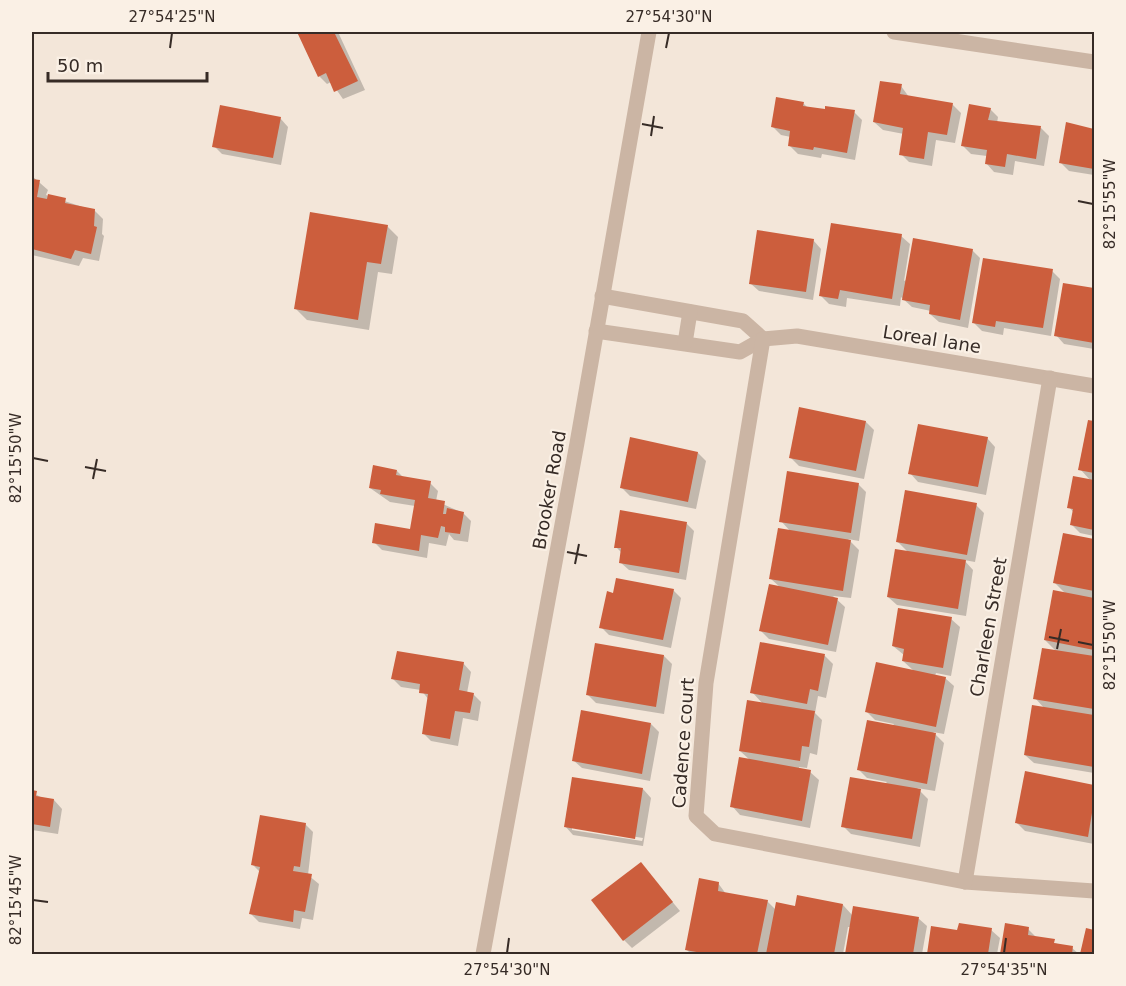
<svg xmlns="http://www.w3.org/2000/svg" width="1126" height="986" font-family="'DejaVu Sans',sans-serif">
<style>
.shadow{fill:#0003;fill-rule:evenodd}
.building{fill:#cc5e3d}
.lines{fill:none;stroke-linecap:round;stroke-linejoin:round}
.minor{stroke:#cbb5a4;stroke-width:15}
.tertiary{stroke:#cbb5a4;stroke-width:15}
.ticks{fill:none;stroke:#362b26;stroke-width:2}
.labels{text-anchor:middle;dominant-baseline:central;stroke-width:4.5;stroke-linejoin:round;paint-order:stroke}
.street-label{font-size:18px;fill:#362b26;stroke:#faf0e5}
.neatline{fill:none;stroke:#362b26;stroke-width:2}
.ticks-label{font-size:15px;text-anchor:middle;fill:#362b26}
</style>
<rect width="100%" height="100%" fill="#f3e6d9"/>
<g class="shadow">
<path d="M299,32h39l27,58 -22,9 -12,-17 -4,2 -8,-8z"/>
<path d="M901,86l8,11 43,7 9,9 -6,30 -19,-3 -4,26 -23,-4 -8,-8 3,-20 -21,-4 -9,-8z"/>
<path d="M803,103l5,5 46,4 8,8 -7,40 -33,-6 -1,4 -23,-4 -9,-9 2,-8 -10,-2 -8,-8z"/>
<path d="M990,109l8,8 -1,6 44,5 8,8 -5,30 -29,-5 -2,14 -19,-3 -8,-9 1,-7 -16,-2 -8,-8z"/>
<path d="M280,118l8,9 -7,38 -59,-11 -8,-8z"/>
<path d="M1068,124l26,6v45l-25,-4 -8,-8z"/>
<path d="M32,176l16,14 -2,5 49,16 8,8 -1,15 2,2 -5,25 -16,-3 -4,8 -47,-11z"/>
<path d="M387,226l11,11 -6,37 -14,-2 -9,58 -62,-10 -11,-11z"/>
<path d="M901,236l9,8 -6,37 68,-31 8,8 -12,70 -29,-6 -9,-8 1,-3 -19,-4 -11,-10 -1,9 -53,-8 -1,9 -17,-3 -8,-8z"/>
<path d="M813,240l8,9 -8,51 -54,-9 -9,-8z"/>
<path d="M1052,271l8,8 -9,57 -47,-8 -1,7 -21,-4 -8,-8z"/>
<path d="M1064,284l30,5v60l-30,-5 -8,-9z"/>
<path d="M1089,421l5,2v113l-14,-3 -8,-8 2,-12 -5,-6 22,-26 -11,-12z"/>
<path d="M866,422l8,8 -10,49 -65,-13 -8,-8z"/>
<path d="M987,438l8,9 -9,48 -68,-13 -8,-9z"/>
<path d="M698,453l8,8 -10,48 -66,-13 -9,-9z"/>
<path d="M397,471l7,7 26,5 8,8 -2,10 27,12 8,8 -3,21 -14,-2 -5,-6 -3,12 -17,-3 -2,15 -45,-8 -8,-8 37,-12 4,-24 -25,-4 -20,-14z"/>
<path d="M858,484l8,8 -7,49 -11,-2 11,11 -8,48 -18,-2 12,11 -9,45 -67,-13 -8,-8 20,-43 -10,-9 20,-47 -10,-11z"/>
<path d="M976,505l8,8 -9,49 -11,-2 9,10 -7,46 -69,-11 -9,-8 20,-45 -11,-11z"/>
<path d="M686,523l8,8 -8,49 -57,-10 -9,-8 2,-9 -6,-6z"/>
<path d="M1065,534l29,6v233l-60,-10 -9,-8 20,-46 -10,-11 22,-46 -12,-12 21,-46 -11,-11z"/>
<path d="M673,590l8,8 -10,50 -62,-13 -8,-8 14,-32z"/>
<path d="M951,619l9,8 -9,49 -15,-3 -1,3 10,2 9,8 -10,48 -11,-2 11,11 -9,48 -18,-3 11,11 -8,48 -69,-13 -8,-8 44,-44 -20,-4 -8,-8 35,-46 -19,-4 -8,-8 47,-41 -11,-10 1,-6 -11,-9z"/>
<path d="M761,644l64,12 8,8 -7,34 -8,-2 -3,17 7,7 -5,35 -7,-2 -3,15 -8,-1v3l11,2 9,8 -9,48 -70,-13 -8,-9 18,-46 -10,-9 23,-47 -11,-12z"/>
<path d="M664,656l8,8 -8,50 -68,-11 -8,-8z"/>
<path d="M463,663l8,9 -4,21 6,1 8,8 -3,19 -15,-3 -5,28 -27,-5 -8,-8 6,-33 -8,-10 -20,-3 -8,-8z"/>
<path d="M651,724l8,8 -9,49 -68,-13 -9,-8z"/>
<path d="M1026,773l68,13v58l-69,-13 -8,-8z"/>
<path d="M643,789l8,9 -8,48 -70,-11 -8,-9zM572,827l71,11 -1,3 -70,-11z"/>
<path d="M32,792l10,6 12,2 8,9 -4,25 -26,-4z"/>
<path d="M305,824l8,8 -5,43 11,9 -6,36 -11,-2 -2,11 -41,-7 -8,-8 9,-42 -7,-7z"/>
<path d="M641,864l39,47 -48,37 -8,-8z"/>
<path d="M718,883l8,11 41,7 9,9 67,-5 10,11 65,2 9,8 -5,28h-75l4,-27h-3l-5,27h-152l-4,-4z"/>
<path d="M1006,925l22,4 9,9 35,10 7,6h-78z"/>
<path d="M933,928l26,4 32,-2 9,8 -3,16h-69z"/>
</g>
<g class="building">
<path d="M297,32h37l24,49 -24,11 -8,-19 -8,4z"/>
<path d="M880,81l22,3 -2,10 53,9 -6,32 -19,-3 -4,27 -25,-4 4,-27 -30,-6z"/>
<path d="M776,97l28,5 -1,4 22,3v-3l30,4 -8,43 -33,-6 -1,3 -25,-4 2,-15 -19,-4z"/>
<path d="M969,104l22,4 -3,12 53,6 -5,33 -29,-5 -2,13 -20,-3 2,-14 -26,-4z"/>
<path d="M220,105l61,12 -8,41 -61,-11z"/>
<path d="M1066,122l28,7v40l-35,-6z"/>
<path d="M32,179l8,1 -3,17 10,2 1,-5 18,4 -1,5 30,6 -1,17 3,1 -6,27 -16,-4 -4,9 -39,-10z"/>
<path d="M310,212l78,13 -7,39 -14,-2 -9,58 -64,-11z"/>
<path d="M831,223l71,11 -10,65 -52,-9 -2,9 -19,-3z"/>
<path d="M757,230l57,9 -8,53 -57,-8z"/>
<path d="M913,238l60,11 -13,71 -31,-6 1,-9 -28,-5z"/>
<path d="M983,258l70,11 -10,59 -47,-7 -1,6 -23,-4z"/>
<path d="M1063,283l31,5v55l-40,-7z"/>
<path d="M799,407l67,14 -10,50 -67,-13z"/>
<path d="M1088,420l6,1v52l-16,-3z"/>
<path d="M918,424l70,13 -10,50 -70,-13z"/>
<path d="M630,437l68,15 -10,50 -68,-14z"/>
<path d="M373,465l24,5 -1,5 35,6 -3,17 17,3 -2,13h3l1,-6 17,4 -4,22 -15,-2v-5l-4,-1 -3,12 -17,-3 -2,16 -47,-8 3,-20 35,6 5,-29 -35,-6 1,-4 -12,-2z"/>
<path d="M787,471l72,12 -8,50 -72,-11z"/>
<path d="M1073,476l21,4v50l-24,-5 3,-16 -6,-1z"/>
<path d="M905,490l72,13 -10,52 -71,-13z"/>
<path d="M620,510l67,12 -8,51 -60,-10 2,-15h-7z"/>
<path d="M778,528l73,12 -8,51 -74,-12z"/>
<path d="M1063,533l31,6v52l-41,-8z"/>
<path d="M895,549l71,11 -8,49 -71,-12z"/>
<path d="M616,578l58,11 -11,51 -64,-12 8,-37 6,2z"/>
<path d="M769,584l69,14 -10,47 -69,-14z"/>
<path d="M1053,590l41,8v52l-50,-10z"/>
<path d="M898,608l54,9 -9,51 -41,-7 2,-12 -12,-3z"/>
<path d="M760,642l65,12 -7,37 -8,-2 -3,15 -57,-11z"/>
<path d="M595,643l69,12 -8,52 -70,-12z"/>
<path d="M1042,648l52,8v53l-61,-10z"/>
<path d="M397,651l67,11 -5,28 15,3 -4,20 -15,-2 -5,28 -28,-5 6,-40 -9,-1 1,-9 -29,-5z"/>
<path d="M876,662l70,15 -10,50 -71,-15z"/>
<path d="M747,700l68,11 -6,36 -7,-1 -2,15 -61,-10z"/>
<path d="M1032,705l62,10v52l-70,-12z"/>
<path d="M581,710l70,13 -9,51 -70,-13z"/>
<path d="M867,720l69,13 -9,51 -70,-14z"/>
<path d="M739,757l72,13 -9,51 -72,-14z"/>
<path d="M1025,771l69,14v16l-6,36 -73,-14z"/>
<path d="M572,777l71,11 -8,51 -71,-12z"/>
<path d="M850,777l71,12 -9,50 -71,-12z"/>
<path d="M32,790l5,1 -1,5 18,3 -4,28 -18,-3z"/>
<path d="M260,815l46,8 -6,44 -6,-1 -1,5 19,3 -7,38 -11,-2 -1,12 -44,-8 11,-47 -9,-2z"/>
<path d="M641,862l32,40 -50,39 -32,-41z"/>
<path d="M699,878l20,4 -1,9 50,9 -11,54h-49l-23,-4z"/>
<path d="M797,895l46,9 -9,50h-68l10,-52 19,4z"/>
<path d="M853,906l66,11 -6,37h-68z"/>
<path d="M959,923l33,5 -4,26h-61l4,-28 26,4z"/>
<path d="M1005,923l24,4 -1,8 27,4 -1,4 19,3 -1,8h-72z"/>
<path d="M1086,928l8,2v24h-14z"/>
</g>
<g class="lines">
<g class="minor">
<path d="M894,32l200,30"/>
<path d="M602,296l141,25 20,18"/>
<path d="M596,331l144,21 23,-13 34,-3 297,50"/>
<path d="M763,339l-57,344 -10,133 19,18 250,48 129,9"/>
<path d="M685,343l5,-31"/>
<path d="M965,882l85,-504"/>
</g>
<path class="tertiary" d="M483,954l94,-511 72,-411"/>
</g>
<path class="ticks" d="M170,48l2,-15M666,48l3,-15M642,124l21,4M651,136l3,-20M1078,201l15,3M33,458l15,3M85,467l21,4M93,479l4,-20M567,552l20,4M575,564l4,-20M1049,637l20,4M1078,642l15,3M1057,649l4,-20M33,900l15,2M507,953l2,-15M1004,953l2,-15"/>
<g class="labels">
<g class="street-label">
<text transform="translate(932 339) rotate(9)">Loreal lane</text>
<text transform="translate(549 490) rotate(-80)">Brooker Road</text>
<text transform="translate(988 627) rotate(-80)">Charleen Street</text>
<text transform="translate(683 743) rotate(-86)">Cadence court</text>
</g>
</g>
<rect width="1126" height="986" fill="none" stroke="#faf0e5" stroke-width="66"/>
<path d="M48 72v9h159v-9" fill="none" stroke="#362b26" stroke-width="3"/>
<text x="57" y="72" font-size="18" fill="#362b26" stroke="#faf0e5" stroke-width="4.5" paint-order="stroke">50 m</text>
<rect x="33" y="33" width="1060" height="920" class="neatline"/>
<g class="ticks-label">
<text x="172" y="22">27°54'25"N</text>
<text x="669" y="22">27°54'30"N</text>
<text transform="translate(1110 204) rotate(-90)" y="5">82°15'55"W</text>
<text transform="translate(16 458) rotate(-90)" y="5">82°15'50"W</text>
<text transform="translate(1110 645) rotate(-90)" y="5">82°15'50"W</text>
<text transform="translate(16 900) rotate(-90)" y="5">82°15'45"W</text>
<text x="507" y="975">27°54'30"N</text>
<text x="1004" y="975">27°54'35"N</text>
</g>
</svg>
